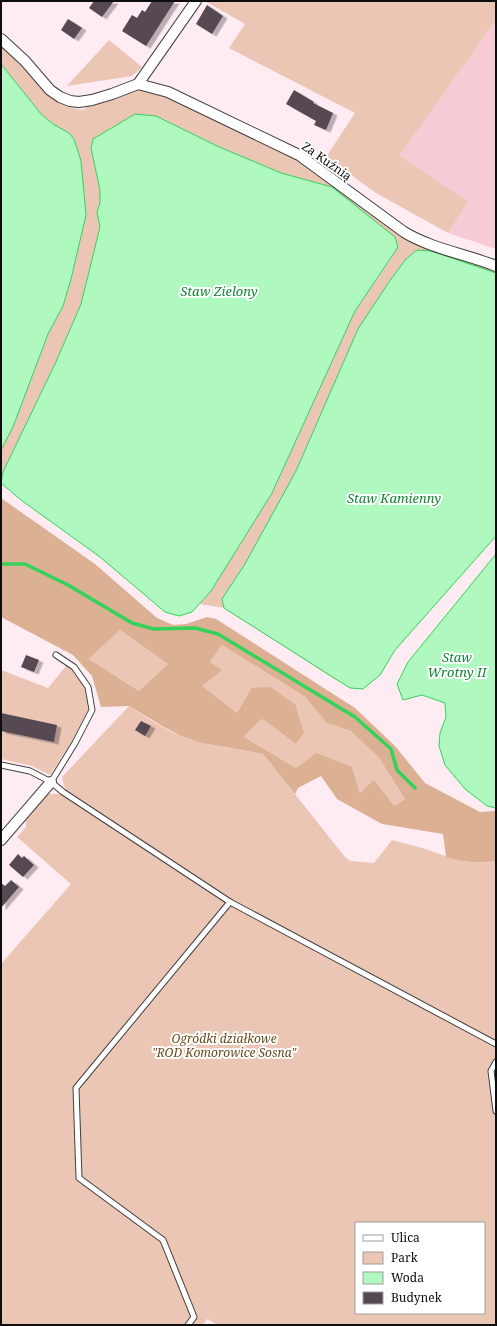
<svg xmlns="http://www.w3.org/2000/svg" width="497" height="1326" font-family="'Noto Serif',serif">
<style>
.farmland{fill:#f6cbd5}
.green{fill:#ebc6b4;fill-rule:evenodd}
.forest{fill:#dcb093;fill-rule:evenodd}
.water{fill:#aff8bf;stroke:#33d25a}
.lines{fill:none;stroke-linecap:round;stroke-linejoin:round}
.stream{stroke:#33d25a;stroke-width:3.5}
.building{fill:#564852;filter:url(#shadow)}
.lane-casing{stroke:#404040;stroke-width:7}
.street-casing{stroke:#404040;stroke-width:12}
.lane{stroke:#fff;stroke-width:5}
.street{stroke:#fff;stroke-width:10}
.labels{text-anchor:middle;dominant-baseline:central;stroke-width:4;stroke-linejoin:round;paint-order:stroke}
.street-label{font-size:12px;fill:#0d0d0d;stroke:#fff}
.park-label{font-size:12px;font-style:italic;fill:#664b1b;stroke:#fff}
.water-label{font-size:13px;font-style:italic;fill:#118633;stroke:#fff}
</style>
<defs>
<filter id="shadow"><feDropShadow dx="4.5" dy="2.5" stdDeviation="0" flood-color="#0004"/></filter>
</defs>
<rect width="100%" height="100%" fill="#ffecf3"/>
<path class="farmland" d="M496,20v229l-48,-16 20,-31 -68,-47z"/>
<g class="green">
<path d="M205,1h291v19l-96,135 68,47 -20,31 -72,-40 -50,-36 29,-44 -126,-65 16,-24z"/>
<path d="M109,40l33,27 -10,9 -65,10z"/>
<path d="M1,43l58,59 9,5 15,3 11,-8 39,-12h14l18,5 118,55 115,83 98,36v4l-16,-5 -158,145 -19,42 36,227 -115,-74 -24,-4 11,-13 61,-98 83,-182 37,-54 -60,-70 -51,-14 -64,-27 -61,-30 -65,32 9,42v13l-3,9 3,15 -19,77 -26,60 -52,108 -2,6v-28l12,-23 35,-93 15,-28 8,-27 15,-64 -17,-82 -16,-9 -12,-10 -40,-50z"/>
<path d="M120,630l48,34 -29,27 -50,-32z"/>
<path d="M222,645l82,51 23,27 24,8 28,27 26,41 -11,7 -34,-13 -8,-26 -56,1 -52,-31 18,-18 34,25 8,-11 -53,-45 -14,25 -36,-27 20,-16 -11,-8z"/>
<path d="M66,666l4,1 17,21 1,22 -16,31 -22,34 -18,-9 -31,-7v-89l47,18z"/>
<path d="M129,706c17,11 34,23 53,30 26,10 54,13 81,18l82,103 5,4 24,2 18,-23c11,3 23,6 34,9 24,9 44,17 70,12v464h-278l-11,-6 -4,6h-202v-361l70,-80 -54,-47 9,-10v-8l20,-23 2,-2h12l5,-5 -3,-12zM356,1223h128v90h-128z"/>
</g>
<path class="forest" d="M1,498l94,66 62,54 16,7 13,-1 21,-7 9,2 139,89 40,38 30,37 55,29 16,-1v50c-17,3 -34,1 -50,-4l-3,-23 -61,-10 -45,-25 -16,-23 -23,12 -3,6 -32,-40 -61,-11 -21,-7 -19,-10 -33,-20 -28,1 -9,-31 -19,-21 -72,-38zM120,630l48,34 -29,27 -50,-32zM222,645l82,51 23,27 24,8 28,27 26,41 -11,7 -20,-26 -14,13 -8,-26 -36,-14 -20,15 -52,-31 18,-18 34,25 8,-11 -9,-29 -25,-17 -19,1 -14,25 -35,-27 20,-16 -12,-8z"/>
<g class="water">
<path d="M1,64l40,50 12,10 16,9 5,6 7,22 5,54 -15,64 -8,27 -15,28 -35,93 -12,23z"/>
<path d="M135,114l21,2 61,30 64,27 51,14 63,50 3,10 -43,64 -83,182 -61,98 -19,21 -13,4 -14,-4 -65,-55 -79,-57 -20,-17 2,-11 52,-108 26,-60 19,-77 -3,-15 3,-9v-13l-9,-42 2,-9z"/>
<path d="M417,250l14,1 65,22v263l-101,114 -15,25 -17,14 -13,-1 -126,-80 -2,-9 23,-35 51,-93 62,-142 31,-47 17,-23z"/>
<path d="M496,554v254l-9,-2 -22,-17 -20,-24 -6,-19 1,-13 6,-16 -1,-14 -23,-8 -19,5 -6,-16 11,-22z"/>
</g>
<g class="lines">
<path class="stream" d="M1,564h24l43,21 64,38 22,6 41,-1 23,6 137,83 36,32 6,21 18,18"/>
</g>
<g class="building">
<path d="M94,1h20l-12,16 -13,-9z"/>
<path d="M152,1h23l-29,45 -24,-15 10,-16 5,3 5,-8 3,2z"/>
<path d="M207,5l16,11 -11,18 -16,-10z"/>
<path d="M68,19l14,9 -8,11 -13,-9z"/>
<path d="M294,90l20,12 -1,1 20,10 -7,17 -12,-5 2,-4 -30,-17z"/>
<path d="M26,655l13,5 -5,12 -13,-5z"/>
<path d="M1,713l56,12 -3,17 -53,-11z"/>
<path d="M141,721l10,5 -6,10 -10,-6z"/>
<path d="M18,854l4,4 2,-2 10,9 -11,12 -14,-12z"/>
<path d="M11,880l8,7 -18,21v-25l4,3z"/>
</g>
<g class="lines">
<g class="lane-casing">
<g id="lane">
<path d="M1,765l29,6 21,11 12,10 167,110 266,142"/>
<path d="M51,782l24,-39 17,-33 -4,-23 -14,-20 -18,-12"/>
<path d="M496,1062l-5,9 5,40"/>
<path d="M188,1325l6,-8 -31,-77 -84,-62 -3,-90 154,-186"/>
</g>
</g>
<g class="street-casing">
<g id="street">
<path d="M1,39l24,22 25,29 10,7 10,4 9,1 13,-2 20,-6 26,-10 58,-83"/>
<path d="M138,84l30,8 131,63 105,77c28,17 62,22 92,34"/>
<path d="M1,840l50,-58"/>
</g>
</g>
<use href="#lane" class="lane"/>
<use href="#street" class="street"/>
</g>
<g class="labels">
<g class="street-label">
<text transform="translate(327 161) rotate(35)">Za Kuźnią</text>
</g>
<g class="park-label">
<text x="224" y="1038">Ogródki działkowe<tspan x="224" dy="14">"ROD Komorowice Sosna"</tspan></text>
</g>
<g class="water-label">
<text x="219" y="291">Staw Zielony</text>
<text x="394" y="498">Staw Kamienny</text>
<text x="457" y="657">Staw<tspan x="457" dy="15">Wrotny II</tspan></text>
</g>
</g>
<rect width="497" height="1326" fill="none" stroke="#0d0d0d" stroke-width="4"/>
<rect x="355" y="1222" width="130" height="92" fill="#ffffff" stroke="#9e9e9e"/>
<rect x="363" y="1235" width="20" height="6" fill="#ffffff" stroke="#9e9e9e"/>
<text x="391" y="1242" font-size="12" fill="#0d0d0d">Ulica</text>
<rect x="363" y="1252" width="20" height="12" fill="#ebc6b4" stroke="#9e9e9e"/>
<text x="391" y="1262" font-size="12" fill="#0d0d0d">Park</text>
<rect x="363" y="1272" width="20" height="12" fill="#aff8bf" stroke="#9e9e9e"/>
<text x="391" y="1282" font-size="12" fill="#0d0d0d">Woda</text>
<rect x="363" y="1292" width="20" height="12" fill="#564852" stroke="#9e9e9e"/>
<text x="391" y="1302" font-size="12" fill="#0d0d0d">Budynek</text>
</svg>
